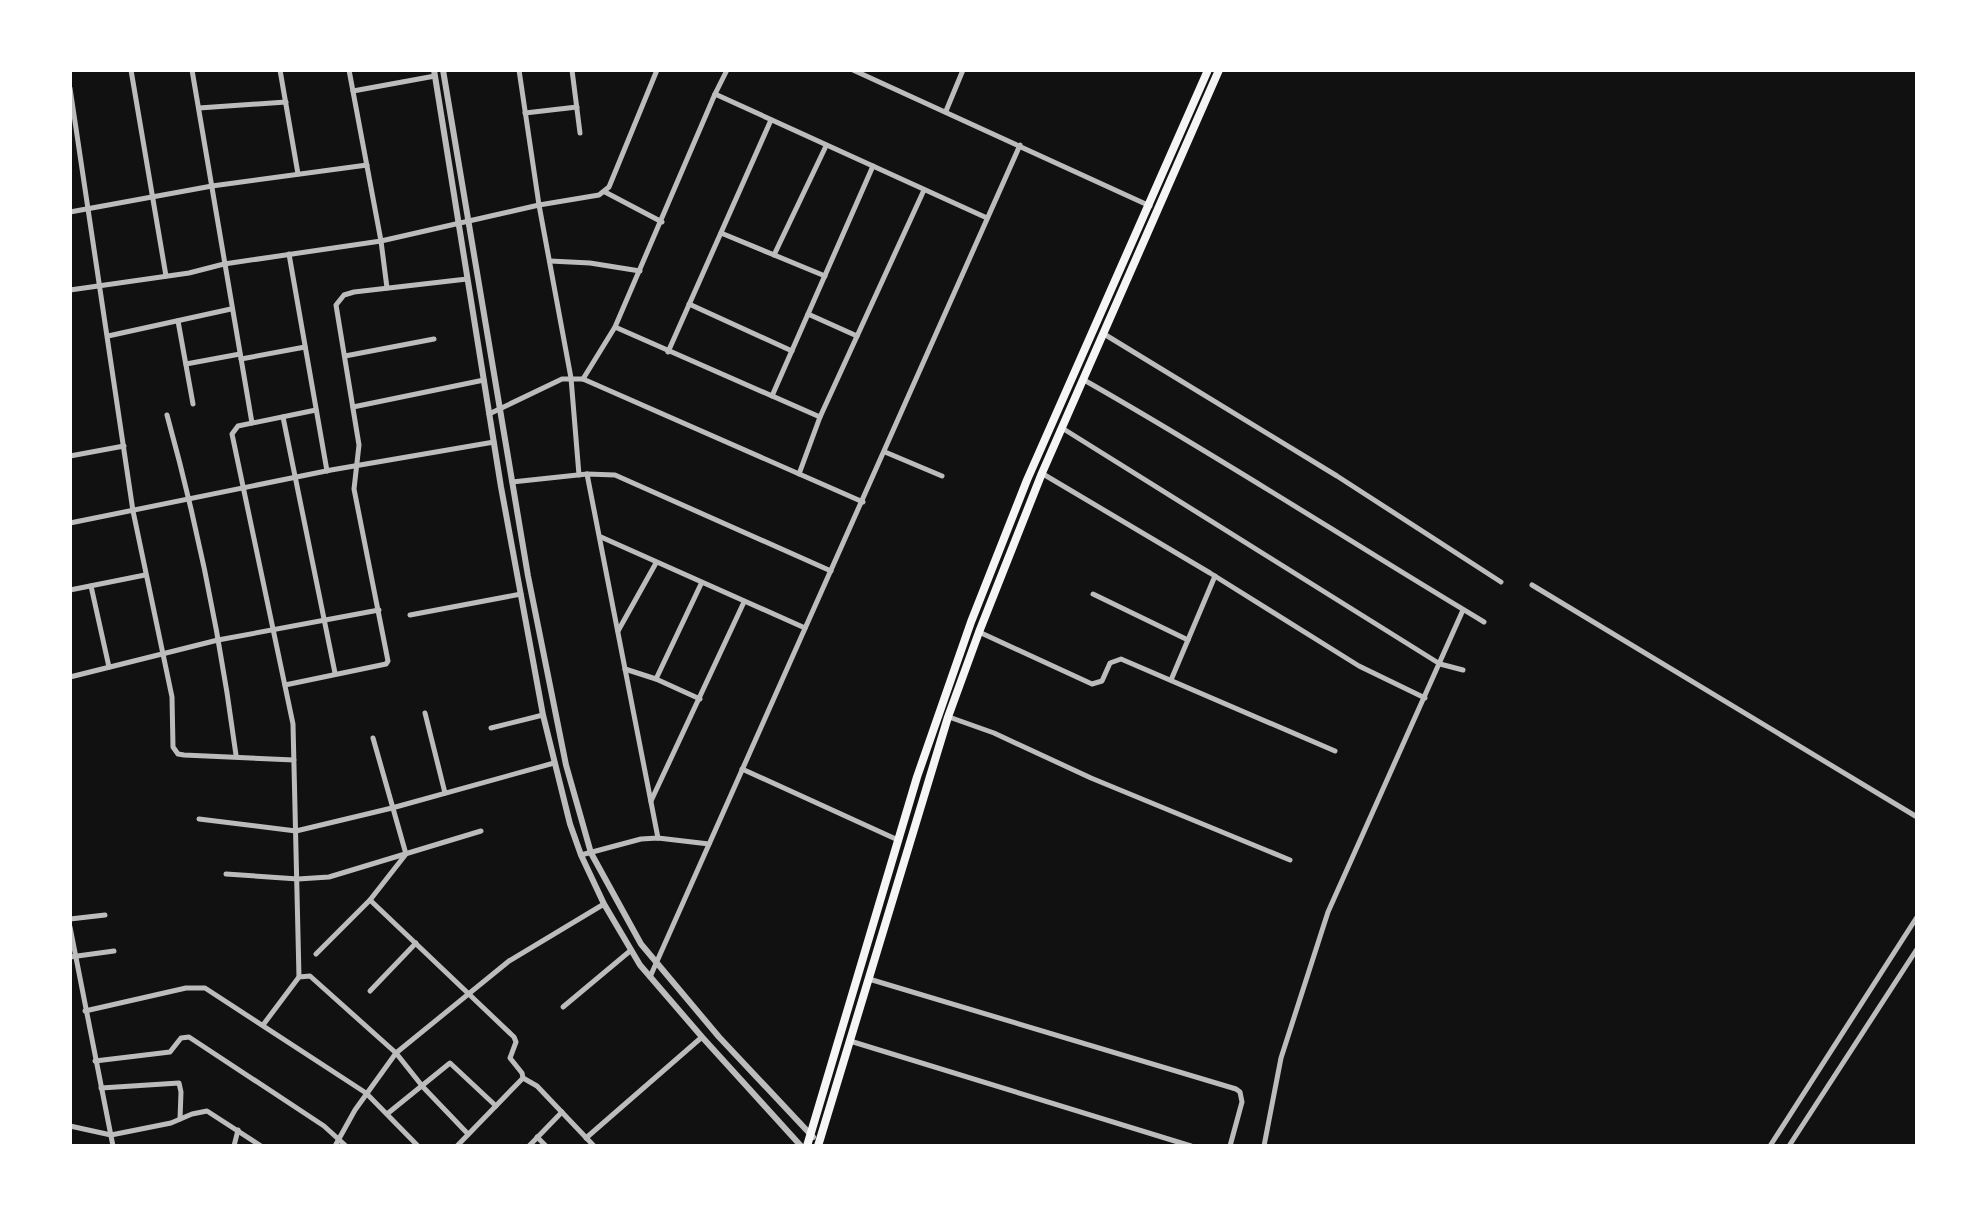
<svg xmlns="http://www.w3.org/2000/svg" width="1987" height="1216" font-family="Manrope,sans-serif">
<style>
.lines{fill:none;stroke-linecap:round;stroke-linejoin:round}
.minor{stroke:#bcbcbc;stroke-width:5}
.tertiary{stroke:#bcbcbc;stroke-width:6}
.primary{stroke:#f5f5f5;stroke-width:8}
</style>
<rect width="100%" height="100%" fill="#111"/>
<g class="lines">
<g class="minor">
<path d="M131,70l35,206"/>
<path d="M192,70l60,353"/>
<path d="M280,70l18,104"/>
<path d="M349,70l32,171 6,47"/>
<path d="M519,70l20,135 32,173 8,97"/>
<path d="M572,70l8,63"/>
<path d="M853,70l297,136"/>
<path d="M70,88l63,423 39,186 1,50 5,7 6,1 110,5"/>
<path d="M353,91l82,-15"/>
<path d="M715,94l12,-24"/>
<path d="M199,108l87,-6"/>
<path d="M946,111l17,-41"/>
<path d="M525,113l52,-6"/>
<path d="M605,192l57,30"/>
<path d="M70,212l142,-26 155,-21"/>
<path d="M721,233l104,43"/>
<path d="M289,254l38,217"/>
<path d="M774,255l52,-109"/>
<path d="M550,261l40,2 50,8"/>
<path d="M70,290l119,-17 35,-9 157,-23 158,-36 60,-10 10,-8 48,-117"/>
<path d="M689,304l103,47"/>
<path d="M808,314l49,22"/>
<path d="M178,321l15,83"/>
<path d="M615,327l205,90"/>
<path d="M1104,334l233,142 164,106"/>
<path d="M108,336l123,-27"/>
<path d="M668,352l103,-232"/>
<path d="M345,356l89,-17"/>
<path d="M241,359l64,-12"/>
<path d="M186,364l54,-10"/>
<path d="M583,379l32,-52 100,-233 272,124"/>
<path d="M1084,380c136,77 266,162 400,242"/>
<path d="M772,396l101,-230"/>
<path d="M353,407l131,-27"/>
<path d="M489,414l73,-35h21l280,123"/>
<path d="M167,415c31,112 54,226 69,340"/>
<path d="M283,417l52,256"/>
<path d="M1062,428l378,236 23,6"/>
<path d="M885,452l57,24"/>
<path d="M70,456l54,-10"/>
<path d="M587,474l71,364"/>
<path d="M799,474l21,-57 104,-227"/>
<path d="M1043,474l167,99 149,93 66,32"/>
<path d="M512,482l75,-8 28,1 216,96"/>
<path d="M70,523l261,-53 163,-28"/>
<path d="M601,537l204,91"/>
<path d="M1532,585l385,232"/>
<path d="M91,586l18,81"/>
<path d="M70,590l75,-15"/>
<path d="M1093,594l95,46"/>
<path d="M410,615l111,-21"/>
<path d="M618,631l38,-68"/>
<path d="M979,632l113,52 10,-3 8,-18 11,-4 214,92"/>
<path d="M625,669l31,10 44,20"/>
<path d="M70,677l148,-37 161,-30"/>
<path d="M656,679l45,-95"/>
<path d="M1171,680l44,-104"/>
<path d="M285,685l101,-21 2,-3 -34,-172 5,-44 -23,-140 8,-10 10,-3 113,-13"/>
<path d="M425,713l20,80"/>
<path d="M949,717l45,16 97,45 199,82"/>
<path d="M491,728l52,-13"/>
<path d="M742,769l156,71"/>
<path d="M651,801l93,-199"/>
<path d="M199,819l97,12 96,-23 162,-45"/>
<path d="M581,855l60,-16 17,-1 51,6"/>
<path d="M226,874l72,5 31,-2 152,-46"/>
<path d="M370,900l144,137 2,5 -6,16 12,15 1,5 -66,68"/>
<path d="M70,919l35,-4"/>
<path d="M70,927l43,219"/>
<path d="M316,954l54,-54 36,-46 -33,-116"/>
<path d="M70,957l44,-6"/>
<path d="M299,977l-6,-253 -61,-290 6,-8 78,-16"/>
<path d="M650,977l370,-832"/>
<path d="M869,979l367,110 4,3 2,10 -12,44"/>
<path d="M370,991l46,-48"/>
<path d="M563,1007l67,-56"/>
<path d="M85,1011l101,-23h19l161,105 52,53"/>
<path d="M263,1025l36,-48 11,-1 86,77 27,34 45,47"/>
<path d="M850,1041l341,105"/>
<path d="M95,1061l75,-9 11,-14 8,-1 135,89 22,20"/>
<path d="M523,1078l14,8 57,60"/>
<path d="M101,1088l78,-5 2,9 -1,27"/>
<path d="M387,1114l63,-51 46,43"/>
<path d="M70,1126l41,9 60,-12 21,-9 15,-3 54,35"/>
<path d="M537,1137l9,9"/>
<path d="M586,1138l116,-101"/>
<path d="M234,1146l4,-16"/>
<path d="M335,1146l20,-36 41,-57 113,-92 95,-57"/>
<path d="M529,1146l33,-34"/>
<path d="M1264,1146l17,-88 47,-146 135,-302"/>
<path d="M1770,1146l147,-229"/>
<path d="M1789,1146l128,-197"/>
</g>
<g class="tertiary">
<path d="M434,70l67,417 42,228 27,109 11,31 23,49 36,61 62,72 99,109"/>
<path d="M443,70l85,506 38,189 25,88 50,91 78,93 94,100"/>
</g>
<g class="primary">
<path d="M807,1146l110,-369 54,-155 56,-142 181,-410"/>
<path d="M818,1146l130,-429 31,-85 63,-159 177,-403"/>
</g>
</g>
<rect width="1987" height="1216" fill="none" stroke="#ffffff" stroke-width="144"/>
</svg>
